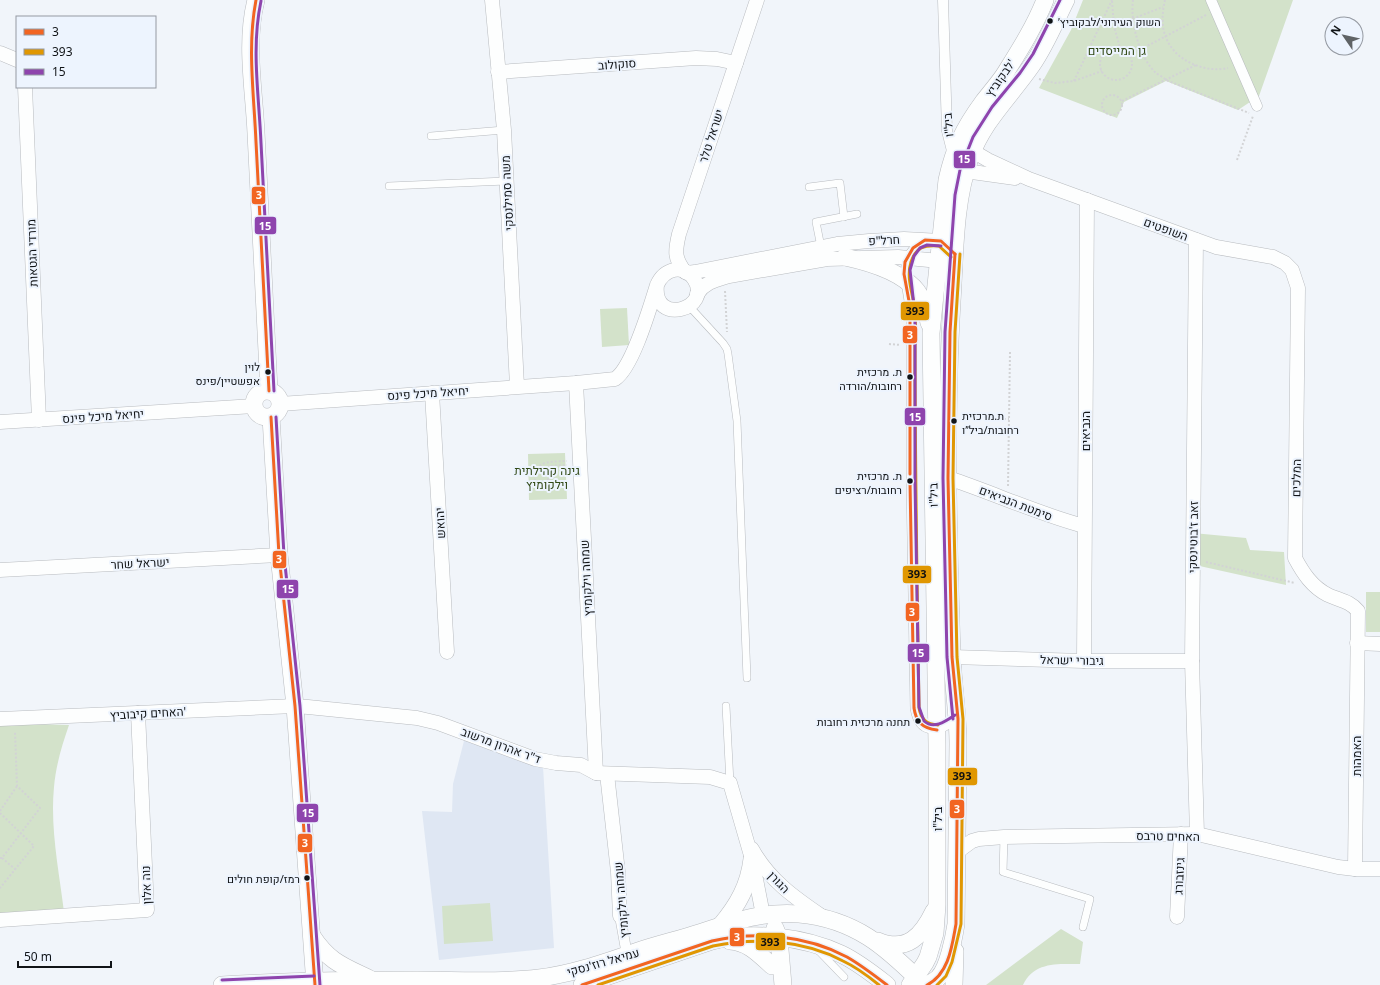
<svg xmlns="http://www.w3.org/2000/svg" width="1380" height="985" font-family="'Noto Sans',Heebo,sans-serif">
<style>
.built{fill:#dfe7f3}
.green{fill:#d3e2ca}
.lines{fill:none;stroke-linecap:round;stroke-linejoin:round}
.service-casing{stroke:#b8bbbf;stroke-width:8}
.pedestrian-casing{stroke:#b8bbbf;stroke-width:11}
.minor-casing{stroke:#b8bbbf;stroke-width:15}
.tertiary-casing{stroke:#b8bbbf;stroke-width:18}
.path{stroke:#d2d3d5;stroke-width:2;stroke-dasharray:2 2;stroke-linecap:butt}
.service{stroke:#fdfefe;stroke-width:7}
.pedestrian{stroke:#fdfefe;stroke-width:10}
.minor{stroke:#fdfefe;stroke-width:14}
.tertiary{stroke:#fdfefe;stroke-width:17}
.bus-1-casing{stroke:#edf4fe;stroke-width:6}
.bus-2-casing{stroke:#edf4fe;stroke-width:6}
.bus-3-casing{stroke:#edf4fe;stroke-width:6}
.bus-1{stroke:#f26522;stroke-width:3}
.bus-2{stroke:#e09702;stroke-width:3}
.bus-3{stroke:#8e44ad;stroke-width:3}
.bus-dot{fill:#111417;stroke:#edf4fe;stroke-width:1.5}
.labels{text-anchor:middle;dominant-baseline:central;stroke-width:4;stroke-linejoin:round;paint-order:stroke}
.bus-label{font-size:11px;fill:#111417;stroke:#edf4fe;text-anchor:end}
.park-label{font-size:12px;fill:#324916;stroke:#edf4fe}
.street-label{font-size:12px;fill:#111417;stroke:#edf4fe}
.line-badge{stroke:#edf4fe;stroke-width:1.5}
.badge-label{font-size:11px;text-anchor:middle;font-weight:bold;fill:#fff}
.pale-badge-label{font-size:11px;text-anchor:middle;font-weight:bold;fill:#111}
</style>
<rect width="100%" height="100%" fill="#f1f5fa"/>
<path class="built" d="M465,737l78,30 11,181 -115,12 -17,-149 30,1 1,-28z"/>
<g class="green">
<path d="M1083,0h210l-34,96 -21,14 -72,-29 -42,21 -7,16 -78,-30 32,-58z"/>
<path d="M627,308l2,37 -27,2 -2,-38z"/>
<path d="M565,453l2,46 -38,1 -1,-46z"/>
<path d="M1193,533l53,5 4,12 34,2 2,33 -91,-20z"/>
<rect x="1366" y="592" width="14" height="40"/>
<path d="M0,723l69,2c-7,20 -13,40 -15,62 -4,41 5,84 10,125l-64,3z"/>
<path d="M490,903l3,38 -49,3 -2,-38z"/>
<path d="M1061,929l22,13 -3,22c-21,0 -46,-3 -57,21h-37z"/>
</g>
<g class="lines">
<g class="service-casing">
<g id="service">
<path d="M431,136l73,-6"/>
<path d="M389,186l117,-5"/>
<path d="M809,187l31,-4 4,34"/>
<path d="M921,242c-27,16 -13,48 -11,73v166l4,227c4,27 24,27 42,12"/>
<path d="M821,247l-5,-25 41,-8"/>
<path d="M689,306l34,37 4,6 1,5 9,67 10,257"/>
<path d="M726,706l4,77"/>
<path d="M1004,837l-1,35 87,27 -7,28"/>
<path d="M818,950l26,27"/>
</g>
</g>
<g class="pedestrian-casing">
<g id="pedestrian">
<path d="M943,0l4,131 6,24"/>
<path d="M1211,0l46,106"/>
<path d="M620,916l7,39"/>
</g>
</g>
<g class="minor-casing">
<g id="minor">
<path d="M492,0l12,130 13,256"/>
<path d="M0,53l17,7"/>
<path d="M498,72l198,-14 21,1 19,4"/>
<path d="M25,87l14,333"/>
<path d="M973,150l3,3 12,7 41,19 187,68 57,10 12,6 7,7 6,18 -3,270c8,15 17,29 33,37 11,5 22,6 30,16l-3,258"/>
<path d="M958,166l7,5 50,7"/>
<path d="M1196,240l-4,421 5,173"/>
<path d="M685,272c-11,-14 -10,-21 -6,-38l78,-234"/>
<path d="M687,273l8,-1 142,-28 32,-3 35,-2 37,2 14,13 -16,7 -41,-4 -71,2 -98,17c-13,4 -24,6 -32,18"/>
<path d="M576,383l20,390"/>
<path d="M432,393l15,259"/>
<path d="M280,404l296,-21 39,-4c18,-12 35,-72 42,-94 7,-16 26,-22 37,-6 20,30 -42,48 -37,6"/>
<path d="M0,422l254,-16"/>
<path d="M948,478c46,15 90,36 136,48"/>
<path d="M0,570l279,-15"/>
<path d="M1357,643l23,1"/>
<path d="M952,657l132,4h108"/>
<path d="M1084,661l3,-461"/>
<path d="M0,719l295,-13 13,1 109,11 21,5 97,36 21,4 25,2 15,8 114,4 20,6 22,76 11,56"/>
<path d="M607,774l11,98 2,44"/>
<path d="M752,849c17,31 43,49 71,68"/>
<path d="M957,852l15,-11 7,-2 25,-2 193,-3 141,33 17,2h25"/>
<path d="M1177,917l4,-83"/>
<path d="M0,920l147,-10 -9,-197"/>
</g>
</g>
<g class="tertiary-casing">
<g id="tertiary">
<path d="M256,0c-11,43 -2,89 0,133 4,86 8,172 13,258"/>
<path d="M845,257c23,5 56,14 72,34 7,9 10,21 12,32"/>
<circle cx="267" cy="404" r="13"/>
<path d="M271,417l8,138 16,151 20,279"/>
<path d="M721,925c17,-20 28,-40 31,-66"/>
<path d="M775,928l4,10 4,47"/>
<path d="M312,936c17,26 31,30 58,43"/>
<path d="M730,941c18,1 29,13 42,25"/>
<path d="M878,941c29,12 44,-5 56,-30"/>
<path d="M222,985c65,-4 130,-5 195,-5 40,0 82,3 122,-2 34,-4 67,-16 99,-27 21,-7 43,-12 64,-19 33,-11 62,-21 97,-18 56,5 87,33 125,71"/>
<path d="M582,985l130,-44c39,-11 93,-4 129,13 17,8 32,20 46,31"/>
<path d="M910,985l15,-22 3,-6 7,-24 2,-28v-160l-6,-412 16,-153c7,-32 17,-52 36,-78 7,-9 14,-17 21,-27 15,-24 31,-49 41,-75"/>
<path d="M927,985c4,-2 8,-4 11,-7 10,-9 16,-41 18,-54l2,-180c0,-30 -5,-59 -6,-89 -4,-118 -7,-237 0,-354 3,-46 2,-99 18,-143 13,-37 40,-61 62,-93 14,-20 23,-43 34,-65"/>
<path d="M954,985l1,-34"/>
</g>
</g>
<g class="path">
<path d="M1133,0c-3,21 6,58 23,73 3,2 7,4 10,7l83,33"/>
<path d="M1165,0c-3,13 -4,28 2,40 10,22 39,33 61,28"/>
<path d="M1112,1l2,25 6,22"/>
<path d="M1114,26l49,-19"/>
<circle cx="1116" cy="64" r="16"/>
<path d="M1130,55l76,-40"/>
<path d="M1039,79l16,4 19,-2 28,-10"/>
<path d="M1074,81l38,-81"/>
<circle cx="1112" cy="105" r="10"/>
<path d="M1122,101l74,-36"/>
<path d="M1237,160l16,-44"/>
<path d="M725,291l2,41"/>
<path d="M889,344l12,1"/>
<path d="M968,418l41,1"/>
<path d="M528,486h7c-1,-26 10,-24 32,-25"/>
<path d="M535,486h9l4,-6 1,-14 18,-1"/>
<path d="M1008,486l2,-134"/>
<path d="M1206,562l89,21"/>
<path d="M0,811l17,-25"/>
<path d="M0,813l34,33 -34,42"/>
<path d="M0,858h2l38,-50 -23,-22 -2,-55"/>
<path d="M2,858l13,11"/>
</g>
<use href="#service" class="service"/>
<use href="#pedestrian" class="pedestrian"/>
<use href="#minor" class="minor"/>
<use href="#tertiary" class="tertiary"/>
<g class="bus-1-casing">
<g id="bus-1">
<path d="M256,0c-9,47 -2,94 0,142 4,83 8,166 13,249"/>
<path d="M271,417l8,138 16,151 20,279"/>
<path d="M910,474v-159l-1,-14 -5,-27 1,-12 8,-14 12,-8 16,1 14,13"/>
<path d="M910,481l4,227c2,14 8,20 23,22"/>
<path d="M582,985l130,-44c44,-10 94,-6 135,16 14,8 27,18 40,28"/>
<path d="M927,985c22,-11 25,-39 29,-61l2,-205 -6,-62 -4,-179 2,-146 5,-78"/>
</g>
</g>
<g class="bus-2-casing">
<g id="bus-2">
<path d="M938,725c-12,-1 -17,-6 -19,-17 -2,-121 -4,-241 -4,-361 0,-12 1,-25 0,-37 -2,-16 -9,-32 -4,-48 5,-15 13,-17 28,-16l12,11"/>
<path d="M598,985l115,-39c43,-9 91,-6 130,15 13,6 25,15 36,24"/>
<path d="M937,985l9,-9 6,-14 9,-38 2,-205 -6,-62 -4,-179 2,-146 5,-78"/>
</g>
</g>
<g class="bus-3-casing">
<g id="bus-3">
<path d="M261,1c-10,47 -2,94 0,142 4,82 8,165 13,248"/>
<path d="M941,246l-14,-1 -7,3 -6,8 -4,14 5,45v166l4,226 5,14c10,9 22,0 31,-6"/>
<path d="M276,417l8,138 16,151 20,279"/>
<path d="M953,719l-6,-62 -4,-179 2,-146 10,-137 5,-25 13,-33 19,-30 28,-34 13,-19 27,-54"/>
<path d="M222,980l92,-4"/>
</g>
</g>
<use href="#bus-1" class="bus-1"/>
<use href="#bus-2" class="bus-2"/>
<use href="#bus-3" class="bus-3"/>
</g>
<g class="bus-dot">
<circle cx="1050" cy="21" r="3.5"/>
<circle cx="268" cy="372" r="3.5"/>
<circle cx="910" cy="377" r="3.5"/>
<circle cx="954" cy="421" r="3.5"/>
<circle cx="910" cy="481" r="3.5"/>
<circle cx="918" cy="721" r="3.5"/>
<circle cx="307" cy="878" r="3.5"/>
</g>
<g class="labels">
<g class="bus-label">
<text x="1058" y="21" text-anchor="start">השוק העירוני/לבקוביץ׳</text>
<text x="260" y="366">לוין<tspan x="260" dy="14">אפשטיין/פינס</tspan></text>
<text x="902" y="371">ת. מרכזית<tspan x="902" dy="14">רחובות/הורדה</tspan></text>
<text x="962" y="415" text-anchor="start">ת.מרכזית<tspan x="962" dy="14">רחובות/ביל״ו</tspan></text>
<text x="902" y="475">ת. מרכזית<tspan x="902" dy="14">רחובות/רציפים</tspan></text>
<text x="910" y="721">תחנה מרכזית רחובות</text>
<text x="300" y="878">רמז/קופת חולים</text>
</g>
<g class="park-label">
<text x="1117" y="50">גן המייסדים</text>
<text x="547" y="470">גינה קהילתית<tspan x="547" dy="14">וילקומיץ</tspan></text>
</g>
<g class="street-label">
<text transform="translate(617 64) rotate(-4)">סוקולוב</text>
<text transform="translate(1000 78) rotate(-55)">לבקוביץ'</text>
<text transform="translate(948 125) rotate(-95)">ביל"ו</text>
<text transform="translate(711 136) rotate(-72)">ישראל טלר</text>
<text transform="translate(507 193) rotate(-93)">משה סמילנסקי</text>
<text transform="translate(1166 229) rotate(20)">השופטים</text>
<text transform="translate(884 240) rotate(-3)">חרל"פ</text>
<text transform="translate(32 253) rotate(-92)">מורדי הגטאות</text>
<text transform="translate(428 393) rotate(-4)">יחיאל מיכל פינס</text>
<text transform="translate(103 416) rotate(-4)">יחיאל מיכל פינס</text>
<text transform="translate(1085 431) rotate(-90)">הנביאים</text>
<text transform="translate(1296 478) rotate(-89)">המלכים</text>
<text transform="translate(933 495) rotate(-91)">ביל"ו</text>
<text transform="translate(1016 503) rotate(21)">סימטת הנביאים</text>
<text transform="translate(440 523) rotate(-93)">יהואש</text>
<text transform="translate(1193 537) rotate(-89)">זאב ז'בוטינסקי</text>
<text transform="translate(140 563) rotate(-3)">ישראל שחר</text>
<text transform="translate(586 578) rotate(-93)">שמחה וילקומיץ</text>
<text transform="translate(1072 660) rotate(1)">גיבורי ישראל</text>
<text transform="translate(148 713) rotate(-3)">האחים קיבוביץ'</text>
<text transform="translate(501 745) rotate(20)">ד"ר אהרון מרשוב</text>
<text transform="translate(1356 756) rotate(-90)">האמהות</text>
<text transform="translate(937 819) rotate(-90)">ביל"ו</text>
<text transform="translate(1168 836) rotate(1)">האחים טרבס</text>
<text transform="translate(1179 876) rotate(-87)">גינזבורג</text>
<text transform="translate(779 882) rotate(46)">הגורן</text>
<text transform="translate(146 885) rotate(-92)">נוה אלון</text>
<text transform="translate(621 900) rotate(-95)">שמחה וילקומיץ</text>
<text transform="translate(603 962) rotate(-16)">עמיאל רוז'נסקי</text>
</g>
</g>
<g class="line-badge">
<rect x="953" y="150" width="23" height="19" rx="4" fill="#8e44ad"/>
<rect x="251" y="186" width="15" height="19" rx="4" fill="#f26522"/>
<rect x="254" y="216" width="23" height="19" rx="4" fill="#8e44ad"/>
<rect x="900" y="301" width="30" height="20" rx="4" fill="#e09702"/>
<rect x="902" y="325" width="16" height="19" rx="4" fill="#f26522"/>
<rect x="904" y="407" width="22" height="19" rx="4" fill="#8e44ad"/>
<rect x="272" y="550" width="15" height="19" rx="4" fill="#f26522"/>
<rect x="902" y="565" width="30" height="19" rx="4" fill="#e09702"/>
<rect x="276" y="579" width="23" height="20" rx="4" fill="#8e44ad"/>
<rect x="905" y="602" width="15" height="20" rx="4" fill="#f26522"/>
<rect x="907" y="643" width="23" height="20" rx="4" fill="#8e44ad"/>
<rect x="947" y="767" width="31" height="19" rx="4" fill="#e09702"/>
<rect x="949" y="799" width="16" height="20" rx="4" fill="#f26522"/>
<rect x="296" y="803" width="23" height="20" rx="4" fill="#8e44ad"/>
<rect x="297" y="833" width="16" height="20" rx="4" fill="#f26522"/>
<rect x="729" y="927" width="16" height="20" rx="4" fill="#f26522"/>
<rect x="755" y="932" width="31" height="19" rx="4" fill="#e09702"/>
</g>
<g class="badge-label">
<text x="964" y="163">15</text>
<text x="259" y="199">3</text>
<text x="265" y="230">15</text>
<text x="910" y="339">3</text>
<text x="915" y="421">15</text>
<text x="279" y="563">3</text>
<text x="288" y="593">15</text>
<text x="912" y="616">3</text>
<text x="918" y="657">15</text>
<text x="957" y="813">3</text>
<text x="308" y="817">15</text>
<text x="305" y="847">3</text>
<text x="737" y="941">3</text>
</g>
<g class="pale-badge-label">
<text x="915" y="315">393</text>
<text x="917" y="578">393</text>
<text x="962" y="780">393</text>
<text x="770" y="946">393</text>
</g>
<rect x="16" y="16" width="140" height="72" fill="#edf4fe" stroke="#959aa2"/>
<rect x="24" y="29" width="20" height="6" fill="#f26522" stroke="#959aa2"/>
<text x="52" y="36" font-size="12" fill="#111417">3</text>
<rect x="24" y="49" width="20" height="6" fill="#e09702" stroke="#959aa2"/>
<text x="52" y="56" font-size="12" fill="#111417">393</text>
<rect x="24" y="69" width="20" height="6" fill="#8e44ad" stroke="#959aa2"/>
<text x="52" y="76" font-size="12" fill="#111417">15</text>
<g transform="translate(1344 36) rotate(304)"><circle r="19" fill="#edf4fe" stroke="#959aa2"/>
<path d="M0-3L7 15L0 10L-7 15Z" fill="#5f6366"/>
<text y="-6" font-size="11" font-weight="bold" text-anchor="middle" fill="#111417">N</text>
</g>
<path d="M18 961v6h93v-6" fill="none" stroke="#111417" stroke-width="2"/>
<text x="24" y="961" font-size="12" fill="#111417" stroke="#edf4fe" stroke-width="3" paint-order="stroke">50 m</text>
</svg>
